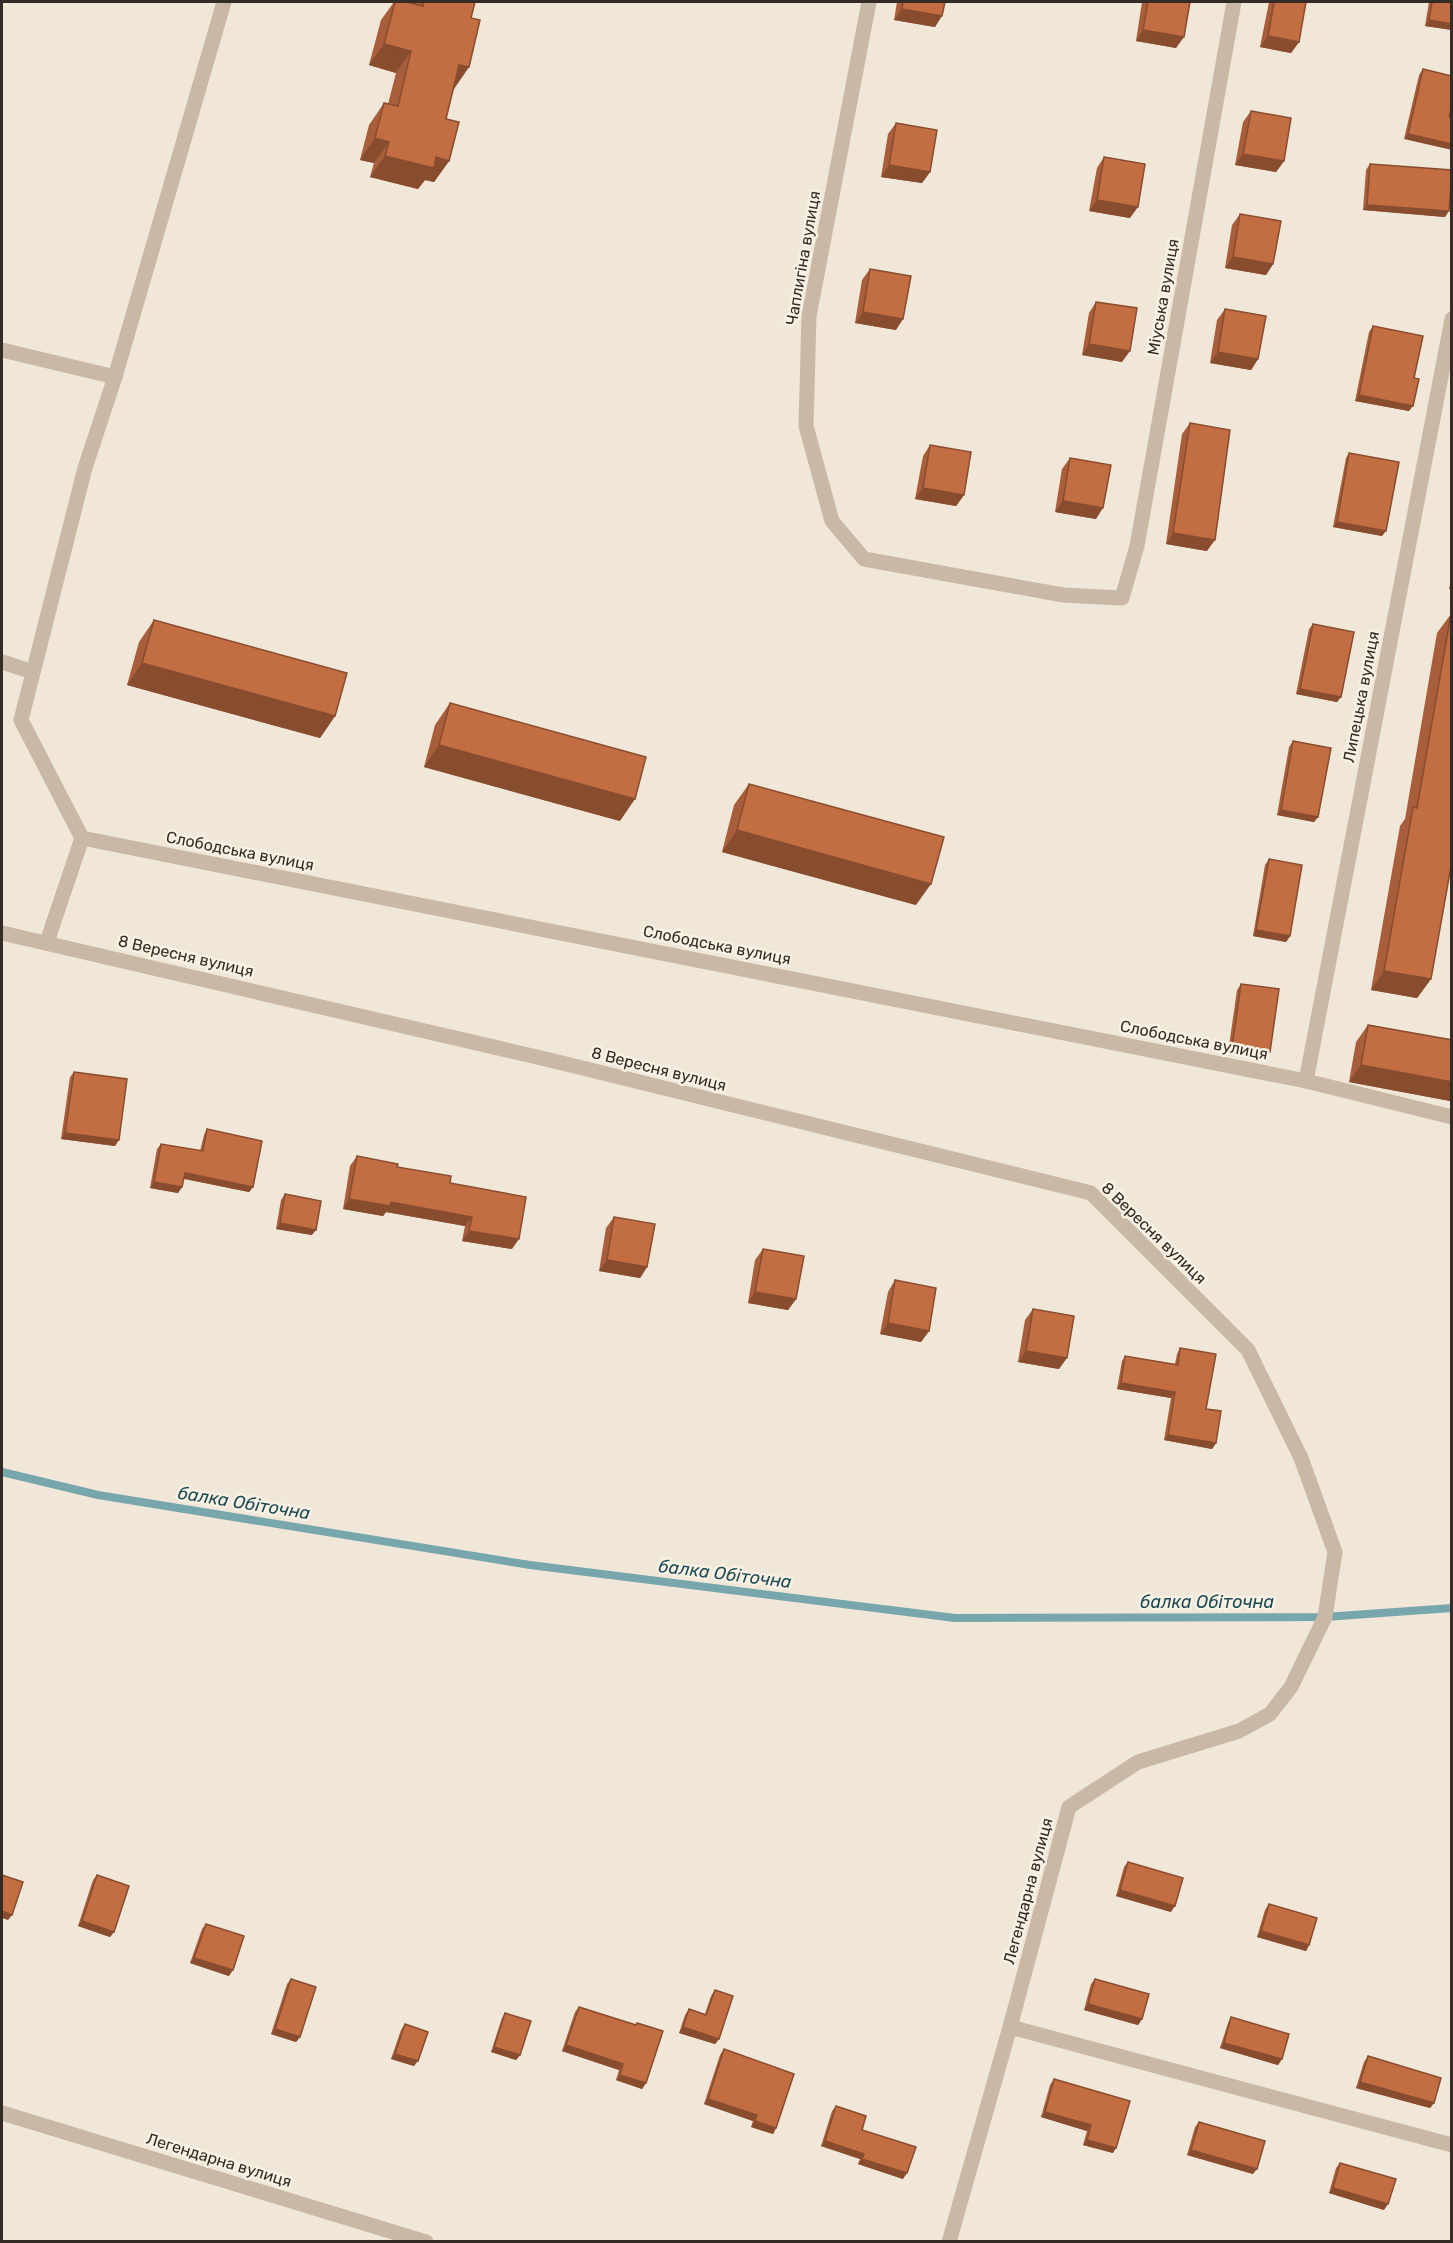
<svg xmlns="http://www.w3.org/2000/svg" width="1453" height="2243" font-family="Rubik,sans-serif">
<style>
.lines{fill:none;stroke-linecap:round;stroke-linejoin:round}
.stream{stroke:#78a6ad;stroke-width:8}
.street{stroke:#c8b8a5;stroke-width:15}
.wall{fill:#a85e3a}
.shaded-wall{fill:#884c2f}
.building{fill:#c36d43;stroke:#884c2f;stroke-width:1.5}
.labels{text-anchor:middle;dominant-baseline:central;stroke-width:5;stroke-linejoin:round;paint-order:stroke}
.street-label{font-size:16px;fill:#342b26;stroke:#f8f1e4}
.water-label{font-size:18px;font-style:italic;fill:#1d4c54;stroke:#f8f1e4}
</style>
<rect width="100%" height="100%" fill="#f0e7d8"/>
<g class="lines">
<path class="stream" d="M2,1472l96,23 432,70 425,53 370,-1 127,-9"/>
<g class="street">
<path d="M869,2l-60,314 -3,110 26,95 32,38 199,36 59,3 15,-52 97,-544"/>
<path d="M2,350l113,27"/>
<path d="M2,662l31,10"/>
<path d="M82,838l-61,-118 64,-252 30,-91 109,-375"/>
<path d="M2,933l552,128 537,132 157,157 53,108 34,94 -10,65 -34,70 -21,27 -31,17 -101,31 -69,45 -59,220 -61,215"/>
<path d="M47,942l35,-104 1224,243 146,36"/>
<path d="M1306,1081l146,-762"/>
<path d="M1010,2027l442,118"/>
<path d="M2,2113l424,129"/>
</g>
</g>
<g class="wall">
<path d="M394,2h12l8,1v-1h61l-4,16 -2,49 -16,22 -7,30 3,42 -15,21 -9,-2 -7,9 -48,-12 4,-14 -14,-3 9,-35 15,-22 4,1 8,-31 -27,-8 12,-45z"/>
<path d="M897,2h48l-10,25 -41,-7z"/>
<path d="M1142,2h48l-14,46 -40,-7z"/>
<path d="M1269,2h37l-7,40 -8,11 -31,-6z"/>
<path d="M1429,2h23v28l-27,-4z"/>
<path d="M1423,69l26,48 -45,22 15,-64z"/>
<path d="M1251,111l33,50 -8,11 -41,-7 8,-43z"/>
<path d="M896,123l34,49 -8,11 -41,-6 7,-43z"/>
<path d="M1104,157l26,61 -41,-7 8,-43z"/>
<path d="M1370,164l75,53 -82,-7 3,-40z"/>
<path d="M1240,214l33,50 -7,11 -41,-7 7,-43z"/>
<path d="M870,269l26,61 -41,-7 7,-43z"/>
<path d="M1096,302l26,60 -40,-7 7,-42z"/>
<path d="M1225,309l33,50 -7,11 -41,-7 7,-43z"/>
<path d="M1373,326l41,52 -5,33 -54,-10 14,-69z"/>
<path d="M1190,423l17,128 -41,-7 16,-110z"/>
<path d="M930,445l34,50 -8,11 -41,-7 8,-43z"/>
<path d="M1349,453l33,83 -49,-9 13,-69z"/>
<path d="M1070,458l26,61 -41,-7 7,-43z"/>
<path d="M1452,575v14h-3z"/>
<path d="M1451,614l-20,365 -14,19 -46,-8 29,-164 5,-7 32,-186z"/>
<path d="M154,620l181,96 -15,22 -193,-53 12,-43z"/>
<path d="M1313,624l28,73 -4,5 -41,-8 13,-65z"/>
<path d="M450,703l170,118 -196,-54 11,-42z"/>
<path d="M1293,741l25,76 -4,5 -37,-7 12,-68z"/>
<path d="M749,784l167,121 -194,-53 12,-47z"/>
<path d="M1269,859l21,77 -4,6 -33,-6 12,-71z"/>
<path d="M1241,984l25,74 -38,-5 9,-63z"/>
<path d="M1368,1025l84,15v59l-2,2 -101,-19 7,-40z"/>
<path d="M74,1072l41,74 -54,-7 9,-62z"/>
<path d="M207,1129l46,58 -4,5 -65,-13 -2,8 -4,6 -28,-5 7,-39 4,-5 39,7 4,-16z"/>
<path d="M357,1156l93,27 62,66 -50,-8 3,-15 -79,-14 -3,4 -40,-7 7,-43z"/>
<path d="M285,1194l27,41 -36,-6 5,-29z"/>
<path d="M614,1217l33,50 -7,11 -41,-7 7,-43z"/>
<path d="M763,1249l33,50 -8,11 -40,-7 7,-43z"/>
<path d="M895,1280l34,51 -8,11 -41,-8 8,-42z"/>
<path d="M1033,1309l26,60 -41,-7 7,-42z"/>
<path d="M1180,1348l26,61 10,34 -4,6 -48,-9 7,-42 -54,-9 5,-28 3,-5 50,8 2,-10z"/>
<path d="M1128,1862l43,50 -55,-16 8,-29z"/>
<path d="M97,1875l17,57 -4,5 -32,-11 15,-46z"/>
<path d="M1269,1904l40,41 -3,6 -49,-14 8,-27z"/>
<path d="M206,1924l23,52 -39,-13 12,-34z"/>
<path d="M291,1979l9,58 -4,5 -25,-8 16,-50z"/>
<path d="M1095,1979l47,40 -4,6 -54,-15 7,-26z"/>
<path d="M715,1990l4,49 -4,5 -36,-11 6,-18 4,-6 16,5 6,-18z"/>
<path d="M579,2007l56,18 2,-2 9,60 -4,6 -26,-9 3,-10 -57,-19 13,-39z"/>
<path d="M505,2013l15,42 -4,5 -25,-8 11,-34z"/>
<path d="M1231,2017l51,42 -4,6 -58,-17 8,-25z"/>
<path d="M405,2024l9,42 -23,-7 10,-29z"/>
<path d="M724,2049l52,79 -3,6 -22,-7 2,-6 -49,-17 16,-49z"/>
<path d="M1368,2056l66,47 -4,5 -74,-20 8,-26z"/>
<path d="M1054,2079l59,74 -30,-8 4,-14 -46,-14 9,-32z"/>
<path d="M836,2106l26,24 41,49 -45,-15 2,-5 -39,-13 11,-35z"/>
<path d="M1199,2122l54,52 -66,-19 8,-28z"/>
<path d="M1340,2163l44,47 -55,-17 7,-25z"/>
</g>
<g class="shaded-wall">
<path d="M902,9l40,7 -7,11 -41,-7z"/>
<path d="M1429,20l23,4v6l-27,-4z"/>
<path d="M1143,30l41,7 -8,11 -40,-7z"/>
<path d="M1268,36l31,6 -8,11 -31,-6z"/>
<path d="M384,44l27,7 -15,22 -27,-8z"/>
<path d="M459,65l10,2 -15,22 -10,-2z"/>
<path d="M1408,134l44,10v6l-48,-11z"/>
<path d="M375,138l14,4 -15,21 -14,-3z"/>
<path d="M1243,154l41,7 -8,11 -41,-7z"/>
<path d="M385,156l51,1 13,4 -15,21 -9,-2 -7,9 -48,-12z"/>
<path d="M889,165l41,7 -8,11 -41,-6z"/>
<path d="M1097,200l41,7 -8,11 -41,-7z"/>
<path d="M1367,205l82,6 -4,6 -82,-7z"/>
<path d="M1233,257l40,7 -7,11 -41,-7z"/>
<path d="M863,312l40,7 -7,11 -41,-7z"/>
<path d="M1089,344l41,7 -8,11 -40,-7z"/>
<path d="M1218,352l40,7 -7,11 -41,-7z"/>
<path d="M1359,395l54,11 -4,5 -54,-10z"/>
<path d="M923,488l41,7 -8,11 -41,-7z"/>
<path d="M1063,501l40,7 -7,11 -41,-7z"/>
<path d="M1337,522l49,9 -4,5 -49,-9z"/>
<path d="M1173,533l42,7 -8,11 -41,-7z"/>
<path d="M142,663l193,53 -15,22 -193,-53z"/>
<path d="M1300,689l41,8 -4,5 -41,-8z"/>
<path d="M439,745l196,54 -15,22 -196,-54z"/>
<path d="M1281,810l37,7 -4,5 -37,-7z"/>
<path d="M737,830l194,54 -15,21 -194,-53z"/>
<path d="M1256,930l34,6 -4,6 -33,-6z"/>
<path d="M1384,971l47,8 -14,19 -46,-8z"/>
<path d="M1232,1047l38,5 -4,6 -38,-5z"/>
<path d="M1361,1065l91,17v17l-2,2 -101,-19z"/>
<path d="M65,1133l54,7 -4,6 -54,-7z"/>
<path d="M185,1173l68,14 -4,5 -68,-14z"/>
<path d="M154,1182l28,5 -4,6 -28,-5z"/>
<path d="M349,1199l42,3 81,15 -7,9 -79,-14 -3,4 -40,-7z"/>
<path d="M280,1223l36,7 -4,5 -36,-6z"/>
<path d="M469,1231l50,8 -7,10 -50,-8z"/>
<path d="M607,1260l40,7 -7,11 -41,-7z"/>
<path d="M755,1292l41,7 -8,11 -40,-7z"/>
<path d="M888,1323l41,8 -8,11 -41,-8z"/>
<path d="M1026,1351l41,7 -8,11 -41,-7z"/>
<path d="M1121,1383l54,9 -4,6 -54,-9z"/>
<path d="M1168,1435l48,8 -4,6 -48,-9z"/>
<path d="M1120,1890l55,16 -4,6 -55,-16z"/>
<path d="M2,1911l10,4 -4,5 -6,-2z"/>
<path d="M82,1921l32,11 -4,5 -32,-11z"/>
<path d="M1261,1931l48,14 -3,6 -49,-14z"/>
<path d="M194,1958l39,12 -4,6 -39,-13z"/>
<path d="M1088,2004l54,15 -4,6 -54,-15z"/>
<path d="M683,2027l36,12 -4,5 -36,-11z"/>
<path d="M275,2029l25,8 -4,5 -25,-8z"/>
<path d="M1224,2043l58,16 -4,6 -58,-17z"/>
<path d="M566,2045l57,19 -4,6 -57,-19z"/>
<path d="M494,2047l26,8 -4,5 -25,-8z"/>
<path d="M395,2054l23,7 -4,5 -23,-7z"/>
<path d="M620,2075l26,8 -4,6 -26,-9z"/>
<path d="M1360,2082l74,21 -4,5 -74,-20z"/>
<path d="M708,2099l49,16 -4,6 -49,-17z"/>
<path d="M1045,2112l46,13 -4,6 -46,-14z"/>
<path d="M755,2121l21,7 -3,6 -22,-7z"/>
<path d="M1087,2140l29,8 -3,5 -30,-8z"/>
<path d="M825,2141l39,13 -4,5 -39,-13z"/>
<path d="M1191,2150l66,19 -4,5 -66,-19z"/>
<path d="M862,2159l45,14 -4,6 -45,-15z"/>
<path d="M1333,2188l55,16 -4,6 -55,-17z"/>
</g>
<g class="building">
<path d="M395,2h11l17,4 1,-4h51l-4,16 9,2 -11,47 -10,-2 -13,54 13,3 -10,39 -13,-4 -2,11 -49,-12 4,-14 -14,-4 9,-35 14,3 13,-55 -27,-7z"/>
<path d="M903,2h42l-3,14 -40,-7z"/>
<path d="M1148,2h42l-6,35 -41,-7z"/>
<path d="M1274,2h32l-7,40 -31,-6z"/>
<path d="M1432,2h20v22l-23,-4z"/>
<path d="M1423,69l29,7v29l-3,12h3v27l-44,-10z"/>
<path d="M1251,111l40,7 -7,43 -41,-7z"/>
<path d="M896,123l41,7 -7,42 -41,-7z"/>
<path d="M1104,157l41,7 -7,43 -41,-7z"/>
<path d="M1370,164l82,6 -3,41 -82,-6z"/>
<path d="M1240,214l41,7 -8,43 -40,-7z"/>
<path d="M870,269l41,7 -8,43 -40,-7z"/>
<path d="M1096,302l41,6 -7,43 -41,-7z"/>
<path d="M1225,309l41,7 -8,43 -40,-7z"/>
<path d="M1373,326l50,10 -9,42 5,1 -6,27 -54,-11z"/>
<path d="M1190,423l40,7 -15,110 -42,-7z"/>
<path d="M930,445l41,7 -7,43 -41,-7z"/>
<path d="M1349,453l50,9 -13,69 -49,-9z"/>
<path d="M1070,458l41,7 -8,43 -40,-7z"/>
<path d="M1451,614l1,247 -21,118 -47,-8 29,-164 4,1z"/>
<path d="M154,620l193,53 -12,43 -193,-53z"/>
<path d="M1313,624l41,8 -13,65 -41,-8z"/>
<path d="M450,703l196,54 -11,42 -196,-54z"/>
<path d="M1293,741l38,7 -13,69 -37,-7z"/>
<path d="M749,784l195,53 -13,47 -194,-54z"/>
<path d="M1269,859l33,6 -12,71 -34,-6z"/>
<path d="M1241,984l38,5 -9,63 -38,-5z"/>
<path d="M1368,1025l84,15v42l-91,-17z"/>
<path d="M74,1072l53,7 -8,61 -54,-7z"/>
<path d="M207,1129l55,12 -9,46 -68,-14 -3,14 -28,-5 7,-38 42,7z"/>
<path d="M357,1156l41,8 -1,3 54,9 -1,7 76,14 -7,42 -50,-8 3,-14 -81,-15 -1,4 -41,-7z"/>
<path d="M285,1194l36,7 -5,29 -36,-7z"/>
<path d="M614,1217l41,7 -8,43 -40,-7z"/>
<path d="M763,1249l41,7 -8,43 -41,-7z"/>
<path d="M895,1280l41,8 -7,43 -41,-8z"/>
<path d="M1033,1309l41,7 -7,42 -41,-7z"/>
<path d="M1180,1348l36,6 -10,55 15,2 -5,32 -48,-8 7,-43 -54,-9 4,-27 53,9z"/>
<path d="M1128,1862l55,16 -8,28 -55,-16z"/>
<path d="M2,1875l21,7 -11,33 -10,-4z"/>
<path d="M97,1875l32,11 -15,46 -32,-11z"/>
<path d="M1269,1904l48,14 -8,27 -48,-14z"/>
<path d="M206,1924l38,12 -11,34 -39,-12z"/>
<path d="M291,1979l25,8 -16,50 -25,-8z"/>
<path d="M1095,1979l54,15 -7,25 -54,-15z"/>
<path d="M715,1990l18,6 -14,43 -36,-12 6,-18 17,6z"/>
<path d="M579,2007l57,18 1,-2 26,8 -17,52 -26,-8 3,-11 -57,-19z"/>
<path d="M505,2013l26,8 -11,34 -26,-8z"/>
<path d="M1231,2017l58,17 -7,25 -58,-16z"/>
<path d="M405,2024l23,8 -10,29 -23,-7z"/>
<path d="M724,2049l70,25 -18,54 -21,-7 2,-6 -49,-16z"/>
<path d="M1368,2056l73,22 -7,25 -74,-21z"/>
<path d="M1054,2079l76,22 -14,47 -29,-8 4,-15 -46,-13z"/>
<path d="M836,2106l30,10 -4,14 54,17 -9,26 -45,-14 2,-5 -39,-13z"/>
<path d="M1199,2122l66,19 -8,28 -66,-19z"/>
<path d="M1340,2163l56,16 -8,25 -55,-16z"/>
</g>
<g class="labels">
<g class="street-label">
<text transform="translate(803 258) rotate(-80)">Чаплигіна вулиця</text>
<text transform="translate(1163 297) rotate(-80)">Міуська вулиця</text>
<text transform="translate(1361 697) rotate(-79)">Липецька вулиця</text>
<text transform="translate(240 851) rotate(11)">Слободська вулиця</text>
<text transform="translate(717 945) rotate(11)">Слободська вулиця</text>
<text transform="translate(186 956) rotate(13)">8 Вересня вулиця</text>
<text transform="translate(1194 1040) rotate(11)">Слободська вулиця</text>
<text transform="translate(659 1069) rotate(14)">8 Вересня вулиця</text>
<text transform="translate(1154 1233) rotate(44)">8 Вересня вулиця</text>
<text transform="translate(1028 1891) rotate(-75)">Легендарна вулиця</text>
<text transform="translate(219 2160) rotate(17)">Легендарна вулиця</text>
</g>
<g class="water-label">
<text transform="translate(244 1503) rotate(9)">балка Обіточна</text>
<text transform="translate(725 1574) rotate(7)">балка Обіточна</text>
<text x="1207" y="1602">балка Обіточна</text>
</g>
</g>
<rect width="1453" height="2243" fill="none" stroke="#342b26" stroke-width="6"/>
</svg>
